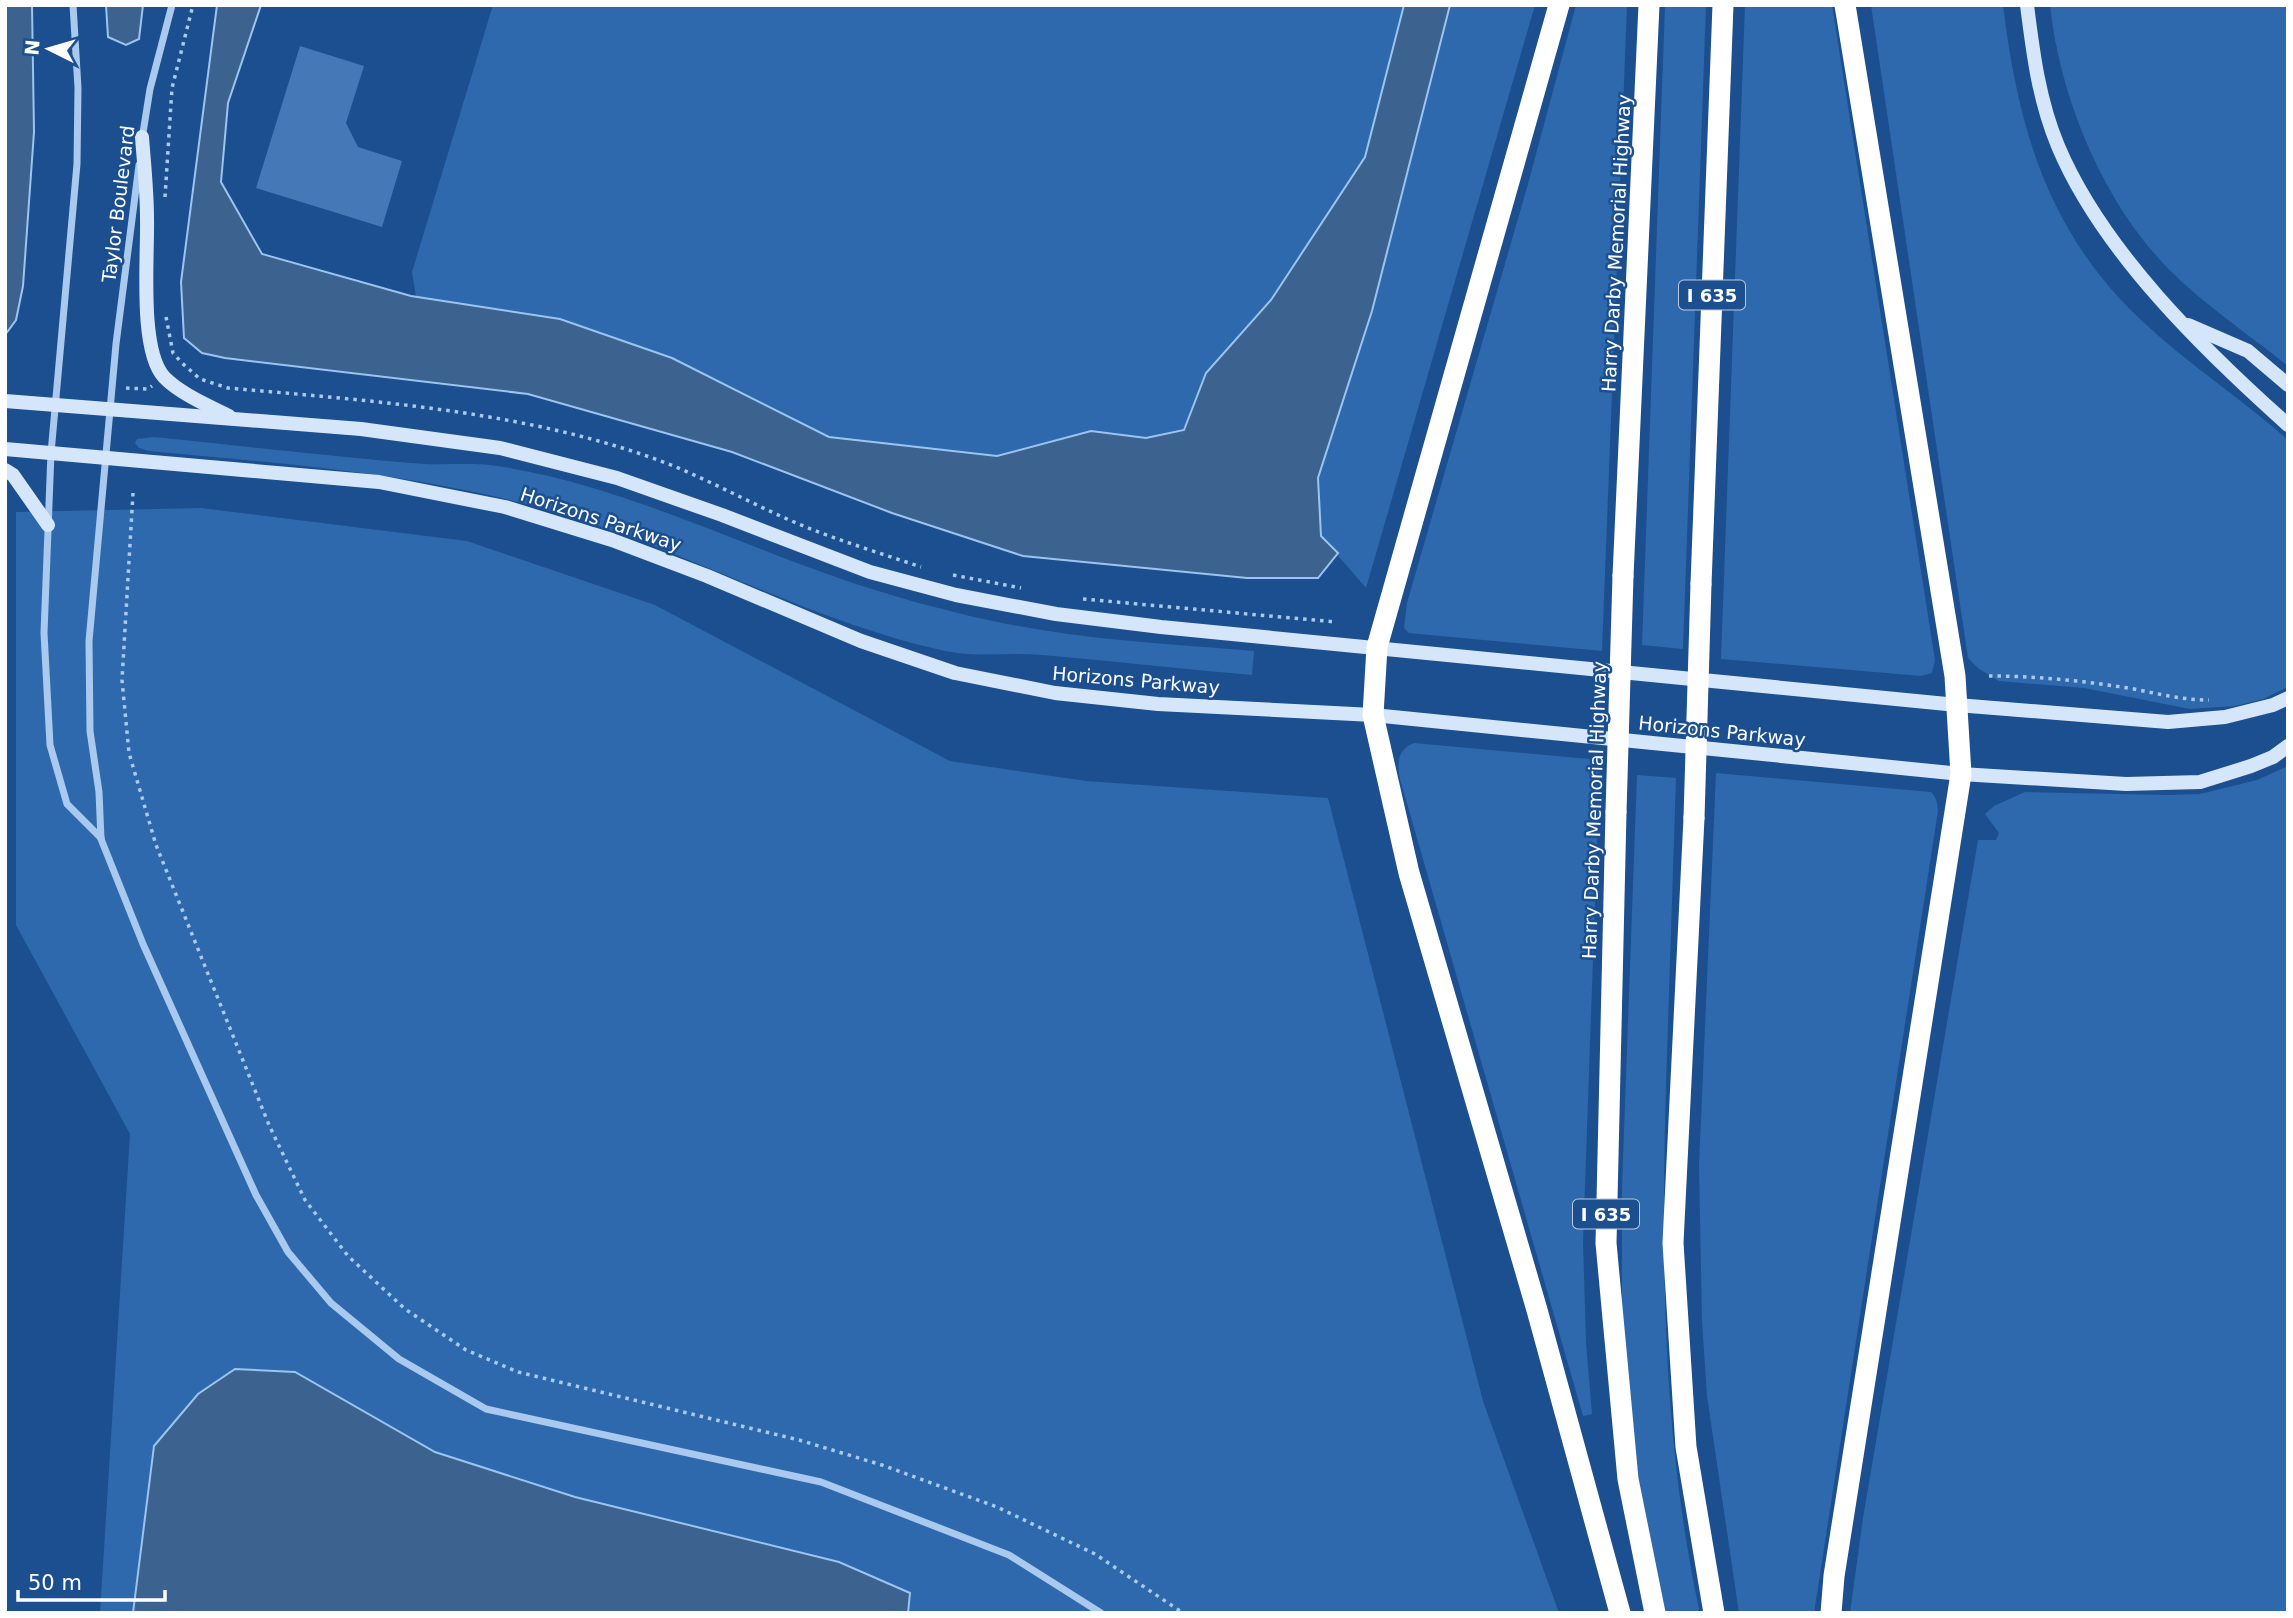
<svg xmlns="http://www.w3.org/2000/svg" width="2293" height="1618" font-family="'DejaVu Sans',sans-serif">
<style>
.green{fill:#2e69ad}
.water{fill:#3c6290;stroke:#9cc4f0;stroke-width:2}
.building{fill:#4478b7}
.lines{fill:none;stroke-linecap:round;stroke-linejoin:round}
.path{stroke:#a9c9ee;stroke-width:3.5;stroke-dasharray:3.5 5;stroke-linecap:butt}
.street{stroke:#a9c9ee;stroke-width:7}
.secondary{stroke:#d6e6fa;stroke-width:14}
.highway{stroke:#fff;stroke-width:21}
.highway-bridge{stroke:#fff;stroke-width:21}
.labels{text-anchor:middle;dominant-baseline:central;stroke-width:5;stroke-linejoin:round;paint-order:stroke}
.shield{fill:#1b4f8f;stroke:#bbcadd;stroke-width:2}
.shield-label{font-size:18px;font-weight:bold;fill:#fff}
.street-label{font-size:19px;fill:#fff;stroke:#1b4f8f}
</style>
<rect width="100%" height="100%" fill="#1b4f8f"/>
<g class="green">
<path d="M493,5h911l-39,152 -94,143 -65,73 -22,57 -38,8 -55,-7 -94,25 -168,-19 -157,-79 -256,-61 -4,-25z"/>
<path d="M1450,5h85l-169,583 -45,-52 -3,-58 54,-167z"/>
<path d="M1576,5h51l-25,646 -193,-18 -5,-5 3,-25 121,-419z"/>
<path d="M1665,5h41l-23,644 -41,-4z"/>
<path d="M1745,5h87l103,655 -3,13 -11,3 -200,-17z"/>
<path d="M1871,5h132c15,122 44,226 137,314 46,44 100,78 148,121v247l-25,12 -28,7 -45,3 -106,-21 -85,-7 -20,-12 -11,-11z"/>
<path d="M2050,5h238v361c-42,-34 -90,-65 -127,-105 -61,-66 -102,-168 -111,-256z"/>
<path d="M154,437c90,9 180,20 270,27 27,1 53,-2 80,3 133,22 253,88 381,126 65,20 132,35 199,43 56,7 113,10 170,15l-2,24c-70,-6 -140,-14 -210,-20 -32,-3 -65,3 -97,-4 -124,-27 -238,-90 -358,-129 -142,-47 -291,-57 -438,-71l-10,-3 -4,-5 2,-4z"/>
<path d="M201,508l266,33 188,64 295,156 136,20 242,17 155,603 76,212h-1459l30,-479 -114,-209v-413z"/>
<path d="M1414,743l186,17 -17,483 3,99 6,72 -9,2 -183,-637c-3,-16 -3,-29 14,-36z"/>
<path d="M2288,766v847h-438l13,-95 115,-678h18l3,-7 -14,-19 9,-8 31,-14 143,3 32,-1 57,-14z"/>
<path d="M1716,773l215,19c6,6 6,11 7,19l-124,802h-75l-32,-217 -5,-75 -3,-155z"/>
<path d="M1637,775l39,3c-3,92 -6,184 -9,276 -6,186 -7,372 32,555l-2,4h-32l-28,-130 -15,-174v-123z"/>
</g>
<g class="water">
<path d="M5,5h27l2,127 -11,154 -7,34 -11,15z"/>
<path d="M106,5h37l-4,34 -13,6 -18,-8z"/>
<path d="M217,5h44l-33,98 -7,79 41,72 149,42 149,23 112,39 157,79 168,19 94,-25 55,7 38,-8 22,-57 65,-73 94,-143 39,-152h46l-78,306 -54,167 3,58 17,17 -20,25h-71l-224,-22 -131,-43 -160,-61 -204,-58 -303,-36 -23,-5 -18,-15 -3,-56z"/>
<path d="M235,1369l60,3 140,80 140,45 264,65 71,31 -2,20h-775l21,-167 44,-52z"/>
</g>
<path class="building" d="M300,46l64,20 -18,57 12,24 44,14 -20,66 -126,-39z"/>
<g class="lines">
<g class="path">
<path d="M165,197l7,-109 21,-83"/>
<path d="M166,317l7,36 9,10 18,16 28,9c145,13 301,23 438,75 48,19 93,45 140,64 37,15 77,27 115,40"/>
<path d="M126,388l22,1 4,-3"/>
<path d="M133,493l-11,187 7,73 27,92 113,280 36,75 43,56 57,53 61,41 52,22 281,68 83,25 115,42 98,47 88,59"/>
<path d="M953,575l68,13"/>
<path d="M1083,599l253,23"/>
<path d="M1989,676c48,0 97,5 145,13 25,5 49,11 75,11"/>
</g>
<g class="street">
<path d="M73,5l5,83 -1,76 -26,289 -7,180 6,112 17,59 34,34"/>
<path d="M142,139l8,-50 22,-84"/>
<path d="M139,165l-23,179 -27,297 1,90 9,61 2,47 42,105 113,251 32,57 43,51 68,56 87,50 335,73 188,73 92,58"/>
</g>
<g class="secondary">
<path d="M2027,5c6,48 12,96 31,141 44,105 146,204 230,279"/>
<path d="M142,137c2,27 5,54 5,81 1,38 -8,132 17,159 15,16 45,29 65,39"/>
<path d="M2188,325l60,26 40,34"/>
<path d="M5,401l356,28 139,19 117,30 105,37 148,57 86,23 100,19 105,13 796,78 211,17 57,-5 48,-12 15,-7"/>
<path d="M5,449l374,33 126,25 107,33 95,36 154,65 94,32 100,20 103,11 215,11 588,59 165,10 74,-2 51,-16 22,-9 15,-11"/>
<path d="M5,470l8,5 35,50"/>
</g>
<g class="highway">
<path d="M1559,5l-182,642 -4,68 36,158 128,437 83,303"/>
<path d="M1623,576l26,-571"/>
<path d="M1701,584l22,-579"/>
<path d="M1616,812l-10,431 22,236 27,134"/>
<path d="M1694,818l-21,425 13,204 28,166"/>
<path d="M1831,1613l3,-37 127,-802 -6,-98 -110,-671"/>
</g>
<g class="highway-bridge">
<path d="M1616,812l7,-236"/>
<path d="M1694,818l7,-234"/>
</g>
</g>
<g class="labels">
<g class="shield">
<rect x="1679" y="280.5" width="66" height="29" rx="5"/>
<rect x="1573" y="1199.5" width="66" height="29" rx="5"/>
</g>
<g class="shield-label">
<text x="1712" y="295">I 635</text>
<text x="1606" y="1214">I 635</text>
</g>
<g class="street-label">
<text transform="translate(118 204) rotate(-83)">Taylor Boulevard</text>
<text transform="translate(1616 243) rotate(-87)">Harry Darby Memorial Highway</text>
<text transform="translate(601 519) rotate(18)">Horizons Parkway</text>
<text transform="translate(1136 680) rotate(5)">Horizons Parkway</text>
<text transform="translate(1722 731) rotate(6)">Horizons Parkway</text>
<text transform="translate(1594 810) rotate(-88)">Harry Darby Memorial Highway</text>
</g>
</g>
<rect width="2293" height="1618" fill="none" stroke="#ffffff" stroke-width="14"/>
<g transform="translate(49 49) rotate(275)" stroke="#1b4f8f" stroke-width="5" paint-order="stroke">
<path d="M0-5L12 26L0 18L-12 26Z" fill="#ffffff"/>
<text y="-10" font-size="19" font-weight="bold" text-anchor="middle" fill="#ffffff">N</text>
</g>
<path d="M18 1590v10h147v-10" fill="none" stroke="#ffffff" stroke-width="3.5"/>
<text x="28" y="1590" font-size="21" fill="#ffffff" stroke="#1b4f8f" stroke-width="5" paint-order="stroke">50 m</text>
</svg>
